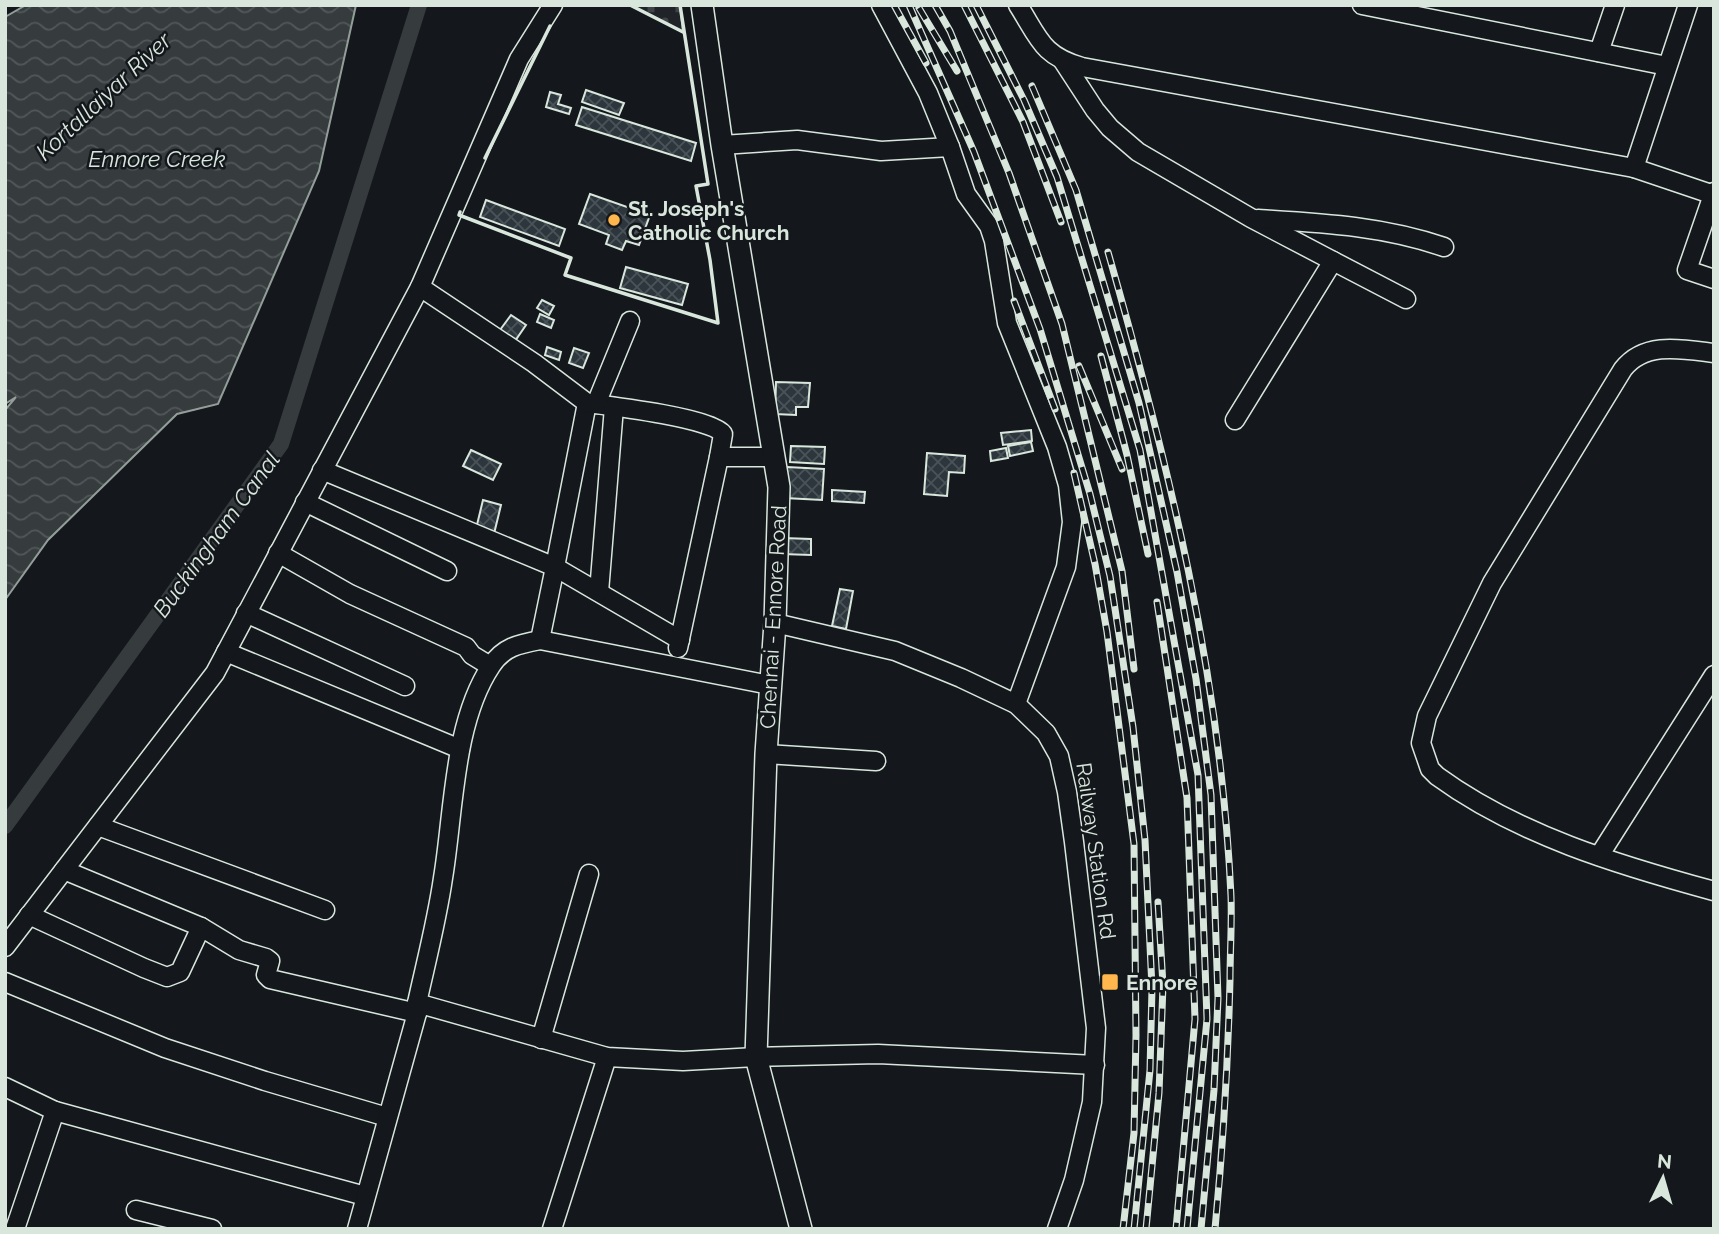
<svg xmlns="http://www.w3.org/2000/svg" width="1719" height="1234" font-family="Raleway,sans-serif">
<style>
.cemetery{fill:url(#cemetery-stones);stroke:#939e99;stroke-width:2}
.water{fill:url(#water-waves);stroke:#939e99;stroke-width:2}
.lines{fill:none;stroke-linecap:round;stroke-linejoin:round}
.canal{stroke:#363b3e;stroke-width:16}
.building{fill:url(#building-cross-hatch);stroke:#d8e6dc;stroke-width:2}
.minor-casing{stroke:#d8e6dc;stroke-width:21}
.major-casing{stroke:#d8e6dc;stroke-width:24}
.minor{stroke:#14181c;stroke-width:18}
.major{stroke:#14181c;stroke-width:21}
.rail-casing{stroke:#d8e6dc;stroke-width:7}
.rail{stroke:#14181c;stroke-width:4.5;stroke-dasharray:13;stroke-linecap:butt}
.wall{stroke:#d8e6dc;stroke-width:3.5}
.poi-dot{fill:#ffb74d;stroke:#14181c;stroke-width:2.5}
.labels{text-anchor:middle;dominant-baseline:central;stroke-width:5;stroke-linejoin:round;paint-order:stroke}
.poi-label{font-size:21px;font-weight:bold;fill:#d8e6dc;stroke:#14181c;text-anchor:start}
.street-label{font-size:21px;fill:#d8e6dc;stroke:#14181c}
.water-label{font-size:23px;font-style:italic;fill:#d8e6dc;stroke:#14181c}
</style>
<defs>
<pattern id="cemetery-stones" width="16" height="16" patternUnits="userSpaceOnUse" patternTransform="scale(1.75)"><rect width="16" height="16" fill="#202428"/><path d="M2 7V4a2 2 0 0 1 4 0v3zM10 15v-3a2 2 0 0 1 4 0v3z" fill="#404447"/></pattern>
<pattern id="water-waves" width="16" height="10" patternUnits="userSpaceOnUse" patternTransform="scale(1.75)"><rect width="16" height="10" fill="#363b3e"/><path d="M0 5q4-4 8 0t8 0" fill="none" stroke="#525759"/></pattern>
<pattern id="building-cross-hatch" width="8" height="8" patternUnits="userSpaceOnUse" patternTransform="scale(1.75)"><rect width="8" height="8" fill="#2c363c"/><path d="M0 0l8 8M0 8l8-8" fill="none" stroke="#4a5358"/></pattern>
</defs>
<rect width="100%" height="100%" fill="#14181c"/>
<path class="cemetery" d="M630,5h50l3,27z"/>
<path class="water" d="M26,5h330l-37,166 -101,233 -41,10 -129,126 -43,60v-190l11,-13 -11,7v-387z"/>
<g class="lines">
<path class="canal" d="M5,826l276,-382 138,-439"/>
</g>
<g class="building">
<path d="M586,90l38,13 -5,12 -37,-13z"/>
<path d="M550,92l11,3 -3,9 13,4 -2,6 -23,-7z"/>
<path d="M582,107l114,36 -5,18 -115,-36z"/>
<path d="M590,194l60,21 -11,30 -13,-4 -4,9 -16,-6 3,-9 -30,-11z"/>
<path d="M486,200l79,29 -6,17 -79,-29z"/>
<path d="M626,267l62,17 -6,21 -62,-17z"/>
<path d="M542,300l12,6 -5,9 -12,-7z"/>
<path d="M540,314l14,6 -3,8 -14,-6z"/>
<path d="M511,315l15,10 -11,16 -15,-11z"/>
<path d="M547,347l14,5 -2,8 -14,-5z"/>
<path d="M574,348l15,5 -6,15 -14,-5z"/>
<path d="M776,382l34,1 -2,24h-12v8l-21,-1z"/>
<path d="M1031,430l1,11 -29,4 -2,-12z"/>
<path d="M1031,442l2,9 -23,5 -2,-10z"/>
<path d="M791,446l34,1 -1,17 -34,-2z"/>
<path d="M1006,448l2,10 -17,3 -1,-10z"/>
<path d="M471,450l30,14 -8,16 -30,-14z"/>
<path d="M927,453l38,3 -1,17 -15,-1 -2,24 -23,-2z"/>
<path d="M787,467l37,2 -2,31 -37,-2z"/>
<path d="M832,490l33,2 -1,11 -32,-2z"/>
<path d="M483,500l18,5 -8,33 -18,-5z"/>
<path d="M783,538l28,1v16l-29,-1z"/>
<path d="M840,589l13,2 -7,38 -14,-3z"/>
</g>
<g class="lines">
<g class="minor-casing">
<g id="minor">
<path d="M881,5l47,88 22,54 16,47 23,32 5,15 13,82 50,124 11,38 4,37 -6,45 -50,137"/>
<path d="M1018,5c21,33 24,51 64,62l552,101 80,27"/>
<path d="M1362,5l305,61"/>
<path d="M1599,52l16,-47"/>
<path d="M1063,61l32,49 15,18 28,24 113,66 82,43 -98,159"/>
<path d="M722,145l75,-5 84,11 69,-4"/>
<path d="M1634,168l54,-163"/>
<path d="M1714,192l-27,78 27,9"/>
<path d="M1258,219c64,4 125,7 186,28"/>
<path d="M1333,261l73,38"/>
<path d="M420,287l114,76 53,40 -32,164 125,73"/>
<path d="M1714,353c-32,-4 -69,-12 -91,16l-131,214 -65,133 -6,27 9,26 7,7c81,59 181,89 277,115"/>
<path d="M587,403c24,3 125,15 136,31l-4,23"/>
<path d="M596,404l34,-83"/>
<path d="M322,470l233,97 -15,73"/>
<path d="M305,502l142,69"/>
<path d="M278,553l72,41 116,53 6,8 18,11"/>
<path d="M599,592l15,-185"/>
<path d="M246,613l159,73"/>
<path d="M775,623l120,28 66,27 55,26 30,29 13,23 8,36 7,50 22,186 -4,74 -18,78 -17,49"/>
<path d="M678,648l41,-191h56"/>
<path d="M226,652l234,97"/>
<path d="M766,754l110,7"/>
<path d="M98,826l227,84"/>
<path d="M1599,856l115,-181"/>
<path d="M64,870l137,57 38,23 27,8 4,3 -4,14 4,4 147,34"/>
<path d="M29,915l115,53 23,9 13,-5 21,-45"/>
<path d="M5,947l210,-274 205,-386 99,-228 34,-54"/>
<path d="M5,982l160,66 100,33 122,36"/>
<path d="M417,1003l190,54 76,4 73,-4 122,-3 217,11"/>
<path d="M541,1039l48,-165"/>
<path d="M5,1087l50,24 310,85"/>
<path d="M136,1210l76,19"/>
<path d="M15,1229l40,-118"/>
<path d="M357,1229l60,-216v-10c9,-41 20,-83 26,-125 11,-66 10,-155 48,-212 12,-19 28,-22 49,-26l230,45"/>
<path d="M552,1229l55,-172"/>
</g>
</g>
<g class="major-casing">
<path id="major" d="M702,5l20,140 57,342 -4,136 -9,131 -10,303 45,172"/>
</g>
<use href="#minor" class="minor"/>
<use href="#major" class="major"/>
<g class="rail-casing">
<g id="rail">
<path d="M894,5l32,58"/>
<path d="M909,5l65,147 66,177 50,165 20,82 23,151 12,113 7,148 -2,82 -16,159"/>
<path d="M935,5l15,26 59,142 53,151 60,247 12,98"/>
<path d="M964,5l59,117 38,100"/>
<path d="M976,5l48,95 33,77 83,273 58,325 9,244 -20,210"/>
<path d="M919,8l38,63"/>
<path d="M1032,86l44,104 63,213 38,169 19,107 15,116 7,203 -4,92 -13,139"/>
<path d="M1108,252c60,210 113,424 123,644 1,28 -1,56 -1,84 -2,83 -7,166 -15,249"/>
<path d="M1014,301l41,108"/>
<path d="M1101,356l26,99 21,99"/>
<path d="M1079,366l43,103"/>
<path d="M1074,473l21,91 12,68 27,212 2,191 -2,98 -11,96"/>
<path d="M1157,602l30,196 8,221 -19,210"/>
<path d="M1146,1229l13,-136 4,-108 -5,-83"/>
</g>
</g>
<use href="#rail" class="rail"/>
<g class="wall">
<path d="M630,5l53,27"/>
<path d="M485,158l65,-132"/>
<path d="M460,212l-1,3 112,43 -6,17 153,48 -8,-63 -14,-74 12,-2 -28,-179"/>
</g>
</g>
<g class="poi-dot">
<circle cx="614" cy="220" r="7"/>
<rect x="1101" y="973" width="18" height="18" rx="3.5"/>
</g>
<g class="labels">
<g class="poi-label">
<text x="628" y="208">St. Joseph's<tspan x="628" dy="24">Catholic Church</tspan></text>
<text x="1126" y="982">Ennore</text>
</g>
<g class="street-label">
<text transform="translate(773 617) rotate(-87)">Chennai - Ennore Road</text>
<text transform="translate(1096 851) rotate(82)">Railway Station Rd</text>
</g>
<g class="water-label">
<text transform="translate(103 96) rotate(-43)">Kortallaiyar River</text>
<text x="157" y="158">Ennore Creek</text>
<text transform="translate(216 534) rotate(-54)">Buckingham Canal</text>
</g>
</g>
<rect width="1719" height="1234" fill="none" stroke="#d8e6dc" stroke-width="14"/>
<g transform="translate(1663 1178) rotate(5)" stroke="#14181c" stroke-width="5" paint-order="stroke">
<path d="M0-5L12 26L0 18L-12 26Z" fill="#d8e6dc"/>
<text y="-10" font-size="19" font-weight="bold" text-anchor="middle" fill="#d8e6dc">N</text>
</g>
</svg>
